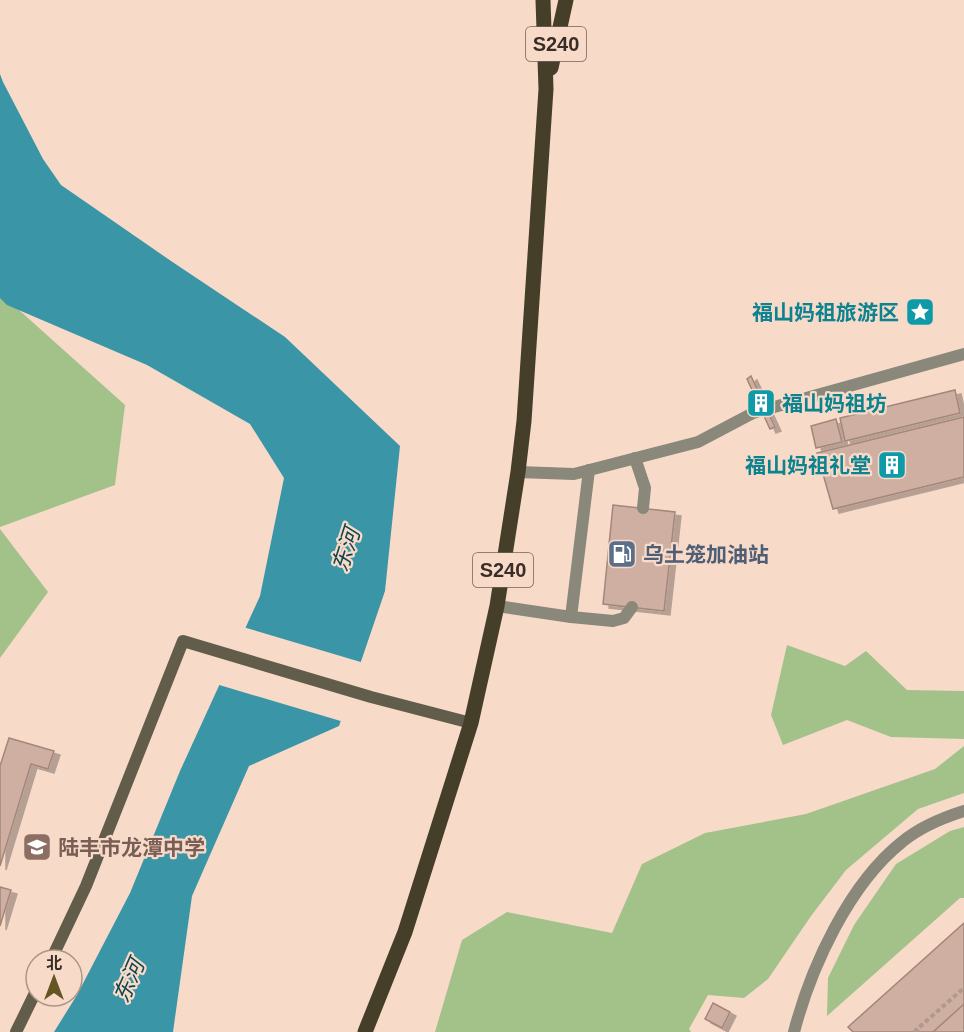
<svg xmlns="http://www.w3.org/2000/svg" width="964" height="1032" font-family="Arial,'Noto Sans SC',sans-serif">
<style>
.green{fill:#a3c28a}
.water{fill:#3a95a7}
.pier{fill:#f8dac9}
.building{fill:#ceafa2;stroke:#a4877a;stroke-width:1.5;filter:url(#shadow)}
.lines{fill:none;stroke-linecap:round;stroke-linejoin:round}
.path{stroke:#b0998c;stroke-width:4;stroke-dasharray:4.5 3;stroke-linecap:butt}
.lane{stroke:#8a877b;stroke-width:12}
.secondary{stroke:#625d4b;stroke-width:12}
.primary{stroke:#453f2a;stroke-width:15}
.labels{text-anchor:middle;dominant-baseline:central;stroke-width:4.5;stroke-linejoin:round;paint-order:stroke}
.shield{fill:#f8dac9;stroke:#726158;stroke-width:1.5}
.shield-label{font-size:20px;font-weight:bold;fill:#392d27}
.culture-label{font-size:21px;font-weight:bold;fill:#0d838f;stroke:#f8dac9;text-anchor:end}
.service-label{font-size:21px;font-weight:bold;fill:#4e5e75;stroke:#f8dac9;text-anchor:start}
.education-label{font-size:21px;font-weight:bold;fill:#785e54;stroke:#f8dac9;text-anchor:start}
.water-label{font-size:22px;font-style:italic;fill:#0f454f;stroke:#f8dac9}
</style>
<defs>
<filter id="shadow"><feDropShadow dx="6" dy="4" stdDeviation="0" flood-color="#0004"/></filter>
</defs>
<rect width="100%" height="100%" fill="#f8dac9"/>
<g class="green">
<path d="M0,293l125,112 -10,80 -115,42z"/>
<path d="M0,529l48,63 -48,66z"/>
<path d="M787,645l58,21 21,-15 41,39 57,1v48l-73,-2 -44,-17 -64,25 -12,-30z"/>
<path d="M964,746v47l-46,16 -72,61 -35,46 -43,63 -24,19 -36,-3 -19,34 2,3h-256l27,-92 45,-28 105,21 30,-69 63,-31 101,-19 129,-45z"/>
<path d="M964,827v71h-4l-133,118 1,-38 26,-53 42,-61 54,-33z"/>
</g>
<path class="water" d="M0,74l3,8 40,77 18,26 110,76 114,76 115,109 -15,145 -46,135 -90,40 -57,130 -19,136h-119l23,-37 53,-102 50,-122 80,-175 24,-118 -34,-54 -103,-59 -140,-60 -7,-7z"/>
<path class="pier" d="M243,627l121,36 -20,59 -128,-38z"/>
<g class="building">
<path d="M751,376l24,51 -5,2 -23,-50z"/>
<path d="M955,390l5,23 -115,28 -5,-23z"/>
<path d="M964,417v60l-131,32 -16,-56z"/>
<path d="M836,419l6,23 -26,6 -5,-22z"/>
<path d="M613,505l62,7 -11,99 -61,-7z"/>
<path d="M9,738l45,13 -6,18 -17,-5 -31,102v-100z"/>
<path d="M0,887l11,3 -11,36z"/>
<path d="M964,923v109h-111l-5,-5z"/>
<path d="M713,1003l17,9 -8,16 -17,-9z"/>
<path d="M964,1004v28h-31z"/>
</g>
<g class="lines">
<path class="path" d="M918,1032l-2,-2 48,-42"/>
<g class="lane">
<path d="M767,409l197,-55"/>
<path d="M635,458l10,30 -2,20"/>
<path d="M518,472l56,2 124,-32 55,-29 9,-3"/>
<path d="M497,606l74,11 18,-147"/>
<path d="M571,617l42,4 11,-3 8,-11"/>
<path d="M794,1032c17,-65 55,-148 108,-190 18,-15 40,-24 62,-31"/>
</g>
<g class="secondary">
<path d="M51,960l35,-74 97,-245 188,56 100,26"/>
<path d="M16,1032l20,-41"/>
</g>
<g class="primary">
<path d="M551,68l15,-68"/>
<path d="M365,1032l40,-100 66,-209 26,-117 21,-134 6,-51 22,-332 -3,-89"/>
</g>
</g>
<defs>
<g id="sight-square" transform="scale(1.5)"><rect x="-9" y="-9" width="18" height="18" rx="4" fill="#0f9aa8" stroke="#f8dac9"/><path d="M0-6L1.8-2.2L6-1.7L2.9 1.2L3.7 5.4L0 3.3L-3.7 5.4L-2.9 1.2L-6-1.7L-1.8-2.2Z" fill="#fff"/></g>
<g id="building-square" transform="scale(1.5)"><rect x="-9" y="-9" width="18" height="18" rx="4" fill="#0f9aa8" stroke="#f8dac9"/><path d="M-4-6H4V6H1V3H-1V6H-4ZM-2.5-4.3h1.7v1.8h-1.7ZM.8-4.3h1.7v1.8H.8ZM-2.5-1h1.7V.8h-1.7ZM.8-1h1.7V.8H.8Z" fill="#fff"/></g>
<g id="fuel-square" transform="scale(1.5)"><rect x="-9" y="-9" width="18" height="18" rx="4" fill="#5c6f8a" stroke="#f8dac9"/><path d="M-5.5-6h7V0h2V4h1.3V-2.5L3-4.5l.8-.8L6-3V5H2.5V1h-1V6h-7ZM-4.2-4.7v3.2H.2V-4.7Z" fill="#fff"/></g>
<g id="school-square" transform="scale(1.5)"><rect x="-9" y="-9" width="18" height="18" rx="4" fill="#8d6e63" stroke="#f8dac9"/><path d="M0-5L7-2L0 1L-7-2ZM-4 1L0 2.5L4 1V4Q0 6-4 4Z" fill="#fff"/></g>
</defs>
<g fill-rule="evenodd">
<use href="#sight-square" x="920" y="312"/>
<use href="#building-square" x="761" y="403"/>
<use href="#building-square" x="892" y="465"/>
<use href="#fuel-square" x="622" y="554"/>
<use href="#school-square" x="37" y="847"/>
</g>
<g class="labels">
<g class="shield">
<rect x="526" y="27" width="60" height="34" rx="4.5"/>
<rect x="473" y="553" width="60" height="34" rx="4.5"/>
</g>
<g class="shield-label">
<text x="556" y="44">S240</text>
<text x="503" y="570">S240</text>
</g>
<g class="culture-label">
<text x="899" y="312">福山妈祖旅游区</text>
<text x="782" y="403" text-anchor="start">福山妈祖坊</text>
<text x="871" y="465">福山妈祖礼堂</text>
</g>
<g class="service-label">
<text x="643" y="554">乌土笼加油站</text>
</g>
<g class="education-label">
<text x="58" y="847">陆丰市龙潭中学</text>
</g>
<g class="water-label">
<text transform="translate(346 550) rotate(-72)">东河</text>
<text transform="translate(129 981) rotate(-66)">东河</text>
</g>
</g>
<g transform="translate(54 978)"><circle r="28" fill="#f8dac9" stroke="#ac9588" stroke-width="1.5"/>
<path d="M0-4.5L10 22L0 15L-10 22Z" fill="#635622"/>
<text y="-9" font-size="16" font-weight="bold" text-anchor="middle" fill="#392d27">北</text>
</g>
</svg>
